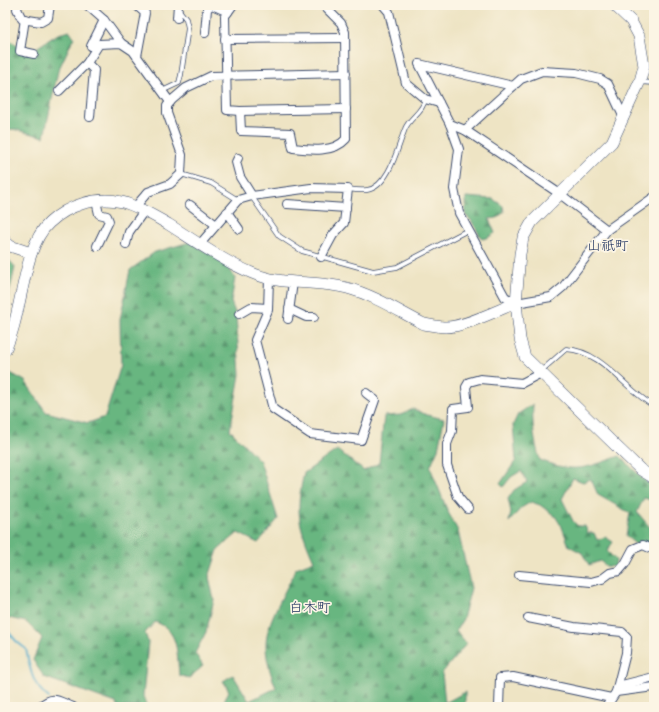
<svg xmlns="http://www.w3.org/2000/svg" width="659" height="712" font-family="'Comic Neue','Klee One',sans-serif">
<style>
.forest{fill:url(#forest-firs);stroke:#42726f}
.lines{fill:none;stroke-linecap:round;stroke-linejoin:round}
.stream{stroke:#4daacb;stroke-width:2}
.lane-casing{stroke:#3b4a6d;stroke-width:5.5}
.street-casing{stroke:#3b4a6d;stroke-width:10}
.secondary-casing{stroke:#3b4a6d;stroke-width:12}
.lane{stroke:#fff;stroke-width:4}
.street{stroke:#fff;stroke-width:8}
.secondary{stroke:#fff;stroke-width:11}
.labels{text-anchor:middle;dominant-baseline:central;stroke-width:3.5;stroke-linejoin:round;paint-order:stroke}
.quarter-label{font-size:14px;fill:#1b2f5e;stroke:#fcf5e5}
</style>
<defs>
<pattern id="forest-firs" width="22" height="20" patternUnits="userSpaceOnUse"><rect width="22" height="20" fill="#68b680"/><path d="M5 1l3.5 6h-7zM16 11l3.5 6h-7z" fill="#55946c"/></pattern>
</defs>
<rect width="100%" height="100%" fill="#fcf5e5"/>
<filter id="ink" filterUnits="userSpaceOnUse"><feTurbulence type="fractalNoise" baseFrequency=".025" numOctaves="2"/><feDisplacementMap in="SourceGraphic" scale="8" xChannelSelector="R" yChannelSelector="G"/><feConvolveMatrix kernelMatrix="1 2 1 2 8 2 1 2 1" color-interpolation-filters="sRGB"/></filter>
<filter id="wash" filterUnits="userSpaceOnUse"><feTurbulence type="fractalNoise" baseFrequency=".012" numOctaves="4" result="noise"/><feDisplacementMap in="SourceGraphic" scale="16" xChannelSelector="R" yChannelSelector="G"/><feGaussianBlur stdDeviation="0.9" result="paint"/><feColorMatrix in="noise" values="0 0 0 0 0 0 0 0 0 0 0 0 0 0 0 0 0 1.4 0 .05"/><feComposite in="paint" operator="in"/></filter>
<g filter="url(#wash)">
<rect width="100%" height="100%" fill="#eee4c4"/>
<g class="forest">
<path d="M70,31l4,6 -16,34 -14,66 -31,-8 -8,2v-93l25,14 28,-18z"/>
<path d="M466,197l27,2 10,7 1,6 -7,6 -8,1 6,14 -8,5 -5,1 -11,-19 -6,-5z"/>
<path d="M190,242l36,21 9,15 -4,24 5,13 4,60 -10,55 30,31 18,58 -20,24 -20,-10 -20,17 -9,27 5,23 -8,32 -11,21 8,13 -14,12 -10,-3c-2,-21 0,-46 -24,-53l-10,11 3,9 -5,54 4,11h-30l-1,-4 -72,-26 -11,-17 9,-22 -16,-16 -21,-5v-247l20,11 21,31 42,11 17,-6 16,-52 -1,-45 10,-50 25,-18z"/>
<path d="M5,255l10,12 -10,45z"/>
<path d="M533,404c-1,20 1,37 7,56 36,14 45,8 80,-4l22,22 12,8v15l-10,-3 -7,14 17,20v18l-13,-1 -15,-13 4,-23 -32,-18 -7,-16 -8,3 -10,-4 -11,21 11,22 5,5h7l3,7h6l3,7 8,-3 8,5 -6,9 9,9 -1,7 -9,-1 -6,-5 -11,4 -7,-12 -13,-7 -7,-19 -7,-11 -15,-11 -9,-3 -10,6 -12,14 2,-10 -3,-13 6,-9 13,-8 -6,-11 -10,6 -8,10 -3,-3 16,-24 -3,-35 5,-11z"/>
<path d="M413,409l14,6 17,4 -6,30 -8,18 18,45 10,19 13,57 -8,31 -7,11 10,14 -24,29 3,30 20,-11v15h-244l8,-16 -6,-10 10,-6 16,26 27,-13c-5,-13 -10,-28 -10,-42 -1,-23 21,-56 30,-78l18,-7c-16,-37 -19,-49 -10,-88l33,-23 27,21 15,-8 5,-47 17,-1z"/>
</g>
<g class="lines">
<g class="stream">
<path d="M5,628l12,14 9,7c4,20 6,36 23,49"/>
<path d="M56,703l5,4"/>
</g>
</g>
</g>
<g filter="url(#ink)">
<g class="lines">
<g class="lane-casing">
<g id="lane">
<path d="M640,82l14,1"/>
<path d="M162,91l17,-8 2,-8 7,-47 -2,-9 -7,-9"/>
<path d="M181,174l30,9 27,17"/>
<path d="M348,189c6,1 13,2 19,1 22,-3 31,-44 38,-61 4,-11 19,-18 20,-30"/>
<path d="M252,197l27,39 23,15 71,20 24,-4 71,-37"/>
<path d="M541,371l25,-22c37,2 58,40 88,57"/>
</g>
</g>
<g class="street-casing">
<g id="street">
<path d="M18,5l-1,4 5,10 19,3 7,-4 2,-13"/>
<path d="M87,5l17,15 17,23"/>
<path d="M136,5l9,8 -8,43"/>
<path d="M212,5l16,7"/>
<path d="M233,5l-8,11 2,94 13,1 106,-2"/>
<path d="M383,5l6,7 17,71 19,16 14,4"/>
<path d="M177,18l1,-13"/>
<path d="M25,19l-5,32 14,3"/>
<path d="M205,33l2,-24 4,-4"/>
<path d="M225,39l120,-1"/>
<path d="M91,46l13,-26"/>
<path d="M87,63l7,7 -4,47"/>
<path d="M513,86l-94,-22 31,60 9,25 -5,40 5,24 46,84 11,6 35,-6 12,-10 44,-57 47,-33"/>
<path d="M59,91l28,-28 12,-19 22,-1 12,8 37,51"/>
<path d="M240,111l1,20 49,2 3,15c17,2 41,5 53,-9l-1,-107 -4,-9 -18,-18h-11"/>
<path d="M450,124l15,6 95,64 47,36"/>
<path d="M465,130l56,-51 21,-8 34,2 24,6 8,5 16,34"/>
<path d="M238,158l-2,4 4,15 12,19"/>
<path d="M96,201l3,13 8,2 2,5 -12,25"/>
<path d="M287,204l59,4"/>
<path d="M190,205l26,20"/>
<path d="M135,207l13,-15 22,-8 11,-10 1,-19 -15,-42v-7l5,-6 14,-12 25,-12 135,-3"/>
<path d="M227,212l12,17"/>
<path d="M126,244l3,-12 15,-21"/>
<path d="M200,244l38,-44 14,-4 59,-8 37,1 -4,34 -11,12 -12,22"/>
<path d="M269,278l-1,32 -13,30 18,69 37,25 51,6 14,-40 -9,-7"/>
<path d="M289,309l17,8h8"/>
<path d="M239,314l12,-7 17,1"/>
<path d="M288,319l5,-37"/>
<path d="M468,509l-10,-12 -11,-32v-21l5,-13 1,-22 15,-2 -2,-20 3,-5 11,-3 42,4 19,-10"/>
<path d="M519,575l72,7 11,-3 8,-6 9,-2 6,-7 8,-15 10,-4 11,5"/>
<path d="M528,618l46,9 48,5 5,5 -1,16 -10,39 -10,15"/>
<path d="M618,686l36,-9"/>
<path d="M616,692l38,-5"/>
<path d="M39,707c15,-13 19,-6 34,0"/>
<path d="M499,707l1,-29 13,-1 98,21"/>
</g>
</g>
<g class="secondary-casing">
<g id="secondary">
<path d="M614,5l17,16 8,15 5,30 -4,15 -28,61 -80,80 -9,16 -3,16 -4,49 4,36 5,18 90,88 26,25 13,8"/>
<path d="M5,241l5,5 21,7"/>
<path d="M5,350c18,-36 17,-102 44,-127 19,-18 47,-27 73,-21 16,4 32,14 46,22 27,17 55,37 84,49 30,13 64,7 95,15 27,7 53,24 77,36 7,1 14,3 22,3 18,0 52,-17 70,-24"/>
</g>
</g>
<use href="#lane" class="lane"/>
<use href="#street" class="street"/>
<use href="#secondary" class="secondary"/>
</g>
</g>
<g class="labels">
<g class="quarter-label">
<text x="608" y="245">山祇町</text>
<text x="310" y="607">白木町</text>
</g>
</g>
<rect width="659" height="712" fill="none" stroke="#fcf5e5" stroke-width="20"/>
</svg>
